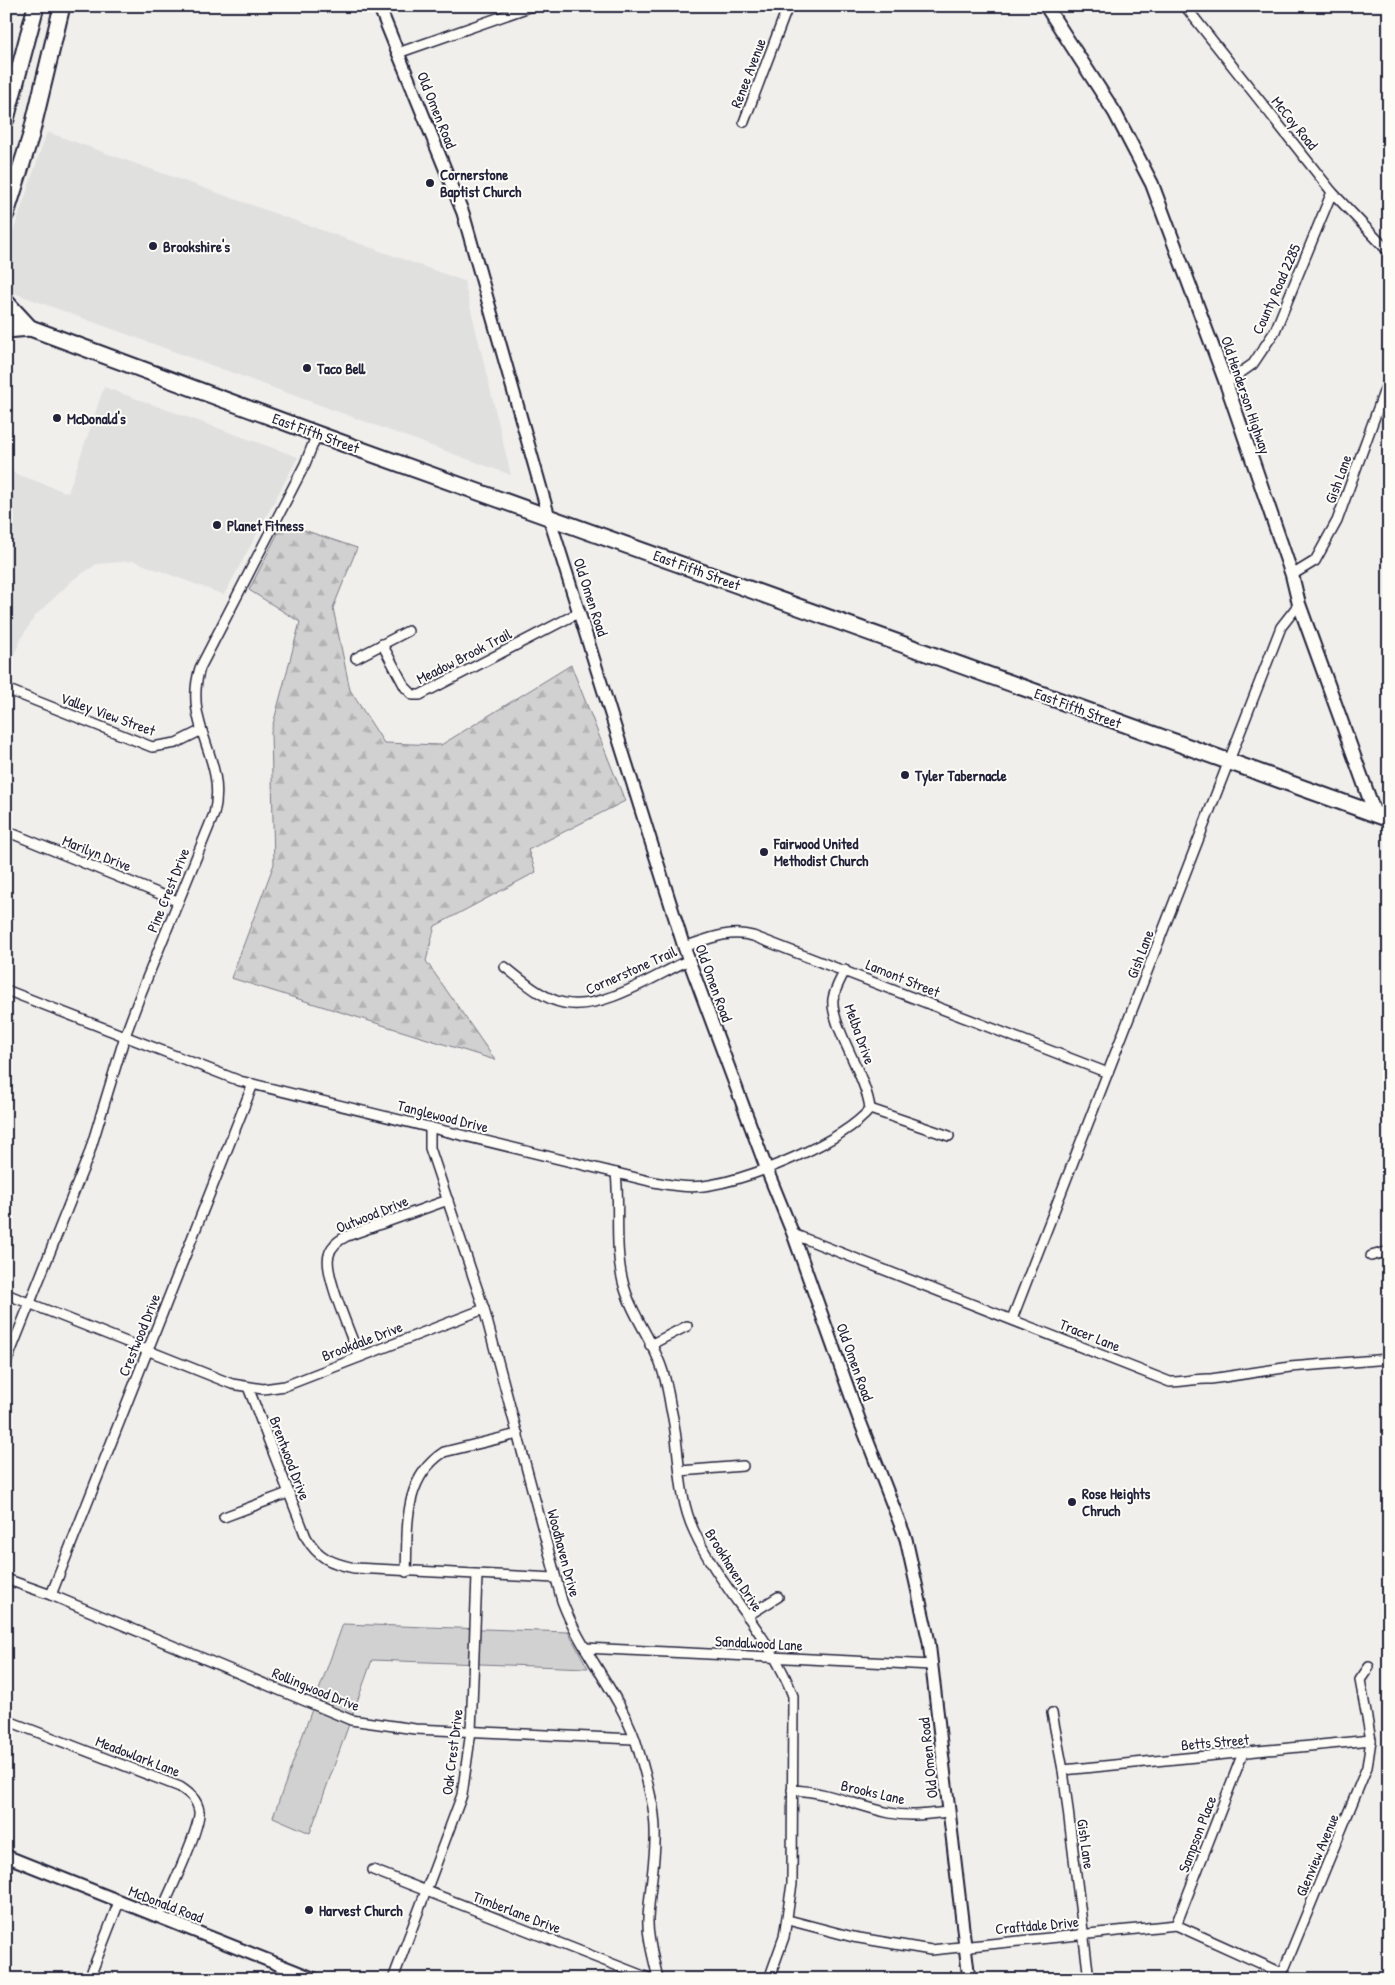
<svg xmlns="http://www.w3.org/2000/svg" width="1395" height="1985" font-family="'Patrick Hand',sans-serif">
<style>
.built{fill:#e0e0df}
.green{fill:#d2d1d1;stroke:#7a7a86}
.forest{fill:url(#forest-firs);stroke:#7a7a86}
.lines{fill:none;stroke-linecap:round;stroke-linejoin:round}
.minor-casing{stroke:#22223b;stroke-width:12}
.tertiary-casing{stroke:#22223b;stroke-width:15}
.secondary-casing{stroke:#22223b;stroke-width:16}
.primary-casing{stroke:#22223b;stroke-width:19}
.trunk-casing{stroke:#22223b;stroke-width:19}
.minor{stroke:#fdfcf7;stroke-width:9}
.tertiary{stroke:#fdfcf7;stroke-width:11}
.secondary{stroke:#fdfcf7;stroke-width:12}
.primary{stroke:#fdfcf7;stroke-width:15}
.trunk{stroke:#fdfcf7;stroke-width:15}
.poi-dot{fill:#22223b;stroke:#fdfcf7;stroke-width:2}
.labels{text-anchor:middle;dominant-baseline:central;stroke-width:4;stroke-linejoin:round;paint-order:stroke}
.street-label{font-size:15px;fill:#22223b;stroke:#fdfcf7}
.poi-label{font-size:15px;font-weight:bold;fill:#22223b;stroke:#fdfcf7;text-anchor:start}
</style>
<defs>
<pattern id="forest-firs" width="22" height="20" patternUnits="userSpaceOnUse" patternTransform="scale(1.25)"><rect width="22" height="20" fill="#d2d1d1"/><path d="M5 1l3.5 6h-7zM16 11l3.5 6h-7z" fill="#b4b3b4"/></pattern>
</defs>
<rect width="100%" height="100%" fill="#f0efec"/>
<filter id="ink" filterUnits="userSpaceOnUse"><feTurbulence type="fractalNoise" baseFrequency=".02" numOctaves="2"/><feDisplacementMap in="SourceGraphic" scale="10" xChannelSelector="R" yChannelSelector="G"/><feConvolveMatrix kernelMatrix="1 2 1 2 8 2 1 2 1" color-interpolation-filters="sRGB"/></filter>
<g filter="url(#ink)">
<g class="built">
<path d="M47,132l417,149 47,194 -497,-182 -8,-15v-25z"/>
<path d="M104,387l194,70 -74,138 -90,-34 -37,3 -23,15 -38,36 -13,20 -16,35 -1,-200 62,23z"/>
</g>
<path class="green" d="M343,1624l225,8 20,36 -216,-8 -62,173 -37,-16z"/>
<path class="forest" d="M283,523l74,25 -24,60 17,82 34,53 57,2 130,-80 54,136 -97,49 8,22 -101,54 -9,35 69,99 -264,-82 43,-114 -3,-132 29,-110 -51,-32z"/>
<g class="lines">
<g class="minor-casing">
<g id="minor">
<path d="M1185,6l147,186 57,60"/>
<path d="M398,53l134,-47"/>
<path d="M744,122l44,-116"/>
<path d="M1226,383l27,-19 22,-33 57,-139"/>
<path d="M1292,575l23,-14 22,-40 52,-143"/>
<path d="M382,644l23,43 8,8h7l160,-83"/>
<path d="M356,658l52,-27"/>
<path d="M6,689l146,58 24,-4 24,-12"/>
<path d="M6,831l171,70"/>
<path d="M684,947c24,-8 45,-18 69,-11l355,137"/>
<path d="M505,967c17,13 37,32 59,36 38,8 90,-27 125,-43"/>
<path d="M845,970c-4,9 -10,18 -12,29 -3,26 34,78 37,110"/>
<path d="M6,990l234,91 409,100c20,4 41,8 61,4 42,-7 133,-43 160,-76"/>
<path d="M870,1109l79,27"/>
<path d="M430,1127v21l54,161 78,292c18,49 55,89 73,138 6,19 12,40 16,59 10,41 -1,80 -3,121 -1,20 6,40 10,60"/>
<path d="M616,1173c4,36 -2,74 7,109 8,33 31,59 40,90 4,12 6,25 8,37 10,40 5,84 23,122 26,58 77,104 99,165l-1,188 -8,53 -15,42"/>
<path d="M793,1234l377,148c15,0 27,-4 41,-3l79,-12 99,-8"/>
<path d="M1371,1256l18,-5"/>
<path d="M6,1294l226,90 31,5 22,-3 199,-77"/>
<path d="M1012,1319l269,-692 18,-23"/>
<path d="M650,1345l37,-19"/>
<path d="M359,1357c-7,-21 -36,-84 -30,-102 2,-9 10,-15 18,-19l101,-36"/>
<path d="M6,1363l83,-209 36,-118 16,-43 73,-179c14,-55 -32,-88 -14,-146l105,-204 12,-30"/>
<path d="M248,1387l58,150c12,21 25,26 48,31l201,10"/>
<path d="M680,1471l63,-5"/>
<path d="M224,1517l64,-24"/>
<path d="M406,1572c2,-44 -4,-93 38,-120l74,-18"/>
<path d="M6,1579l45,16 300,125 64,9 219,10"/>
<path d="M51,1595l202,-511"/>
<path d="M747,1616l31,-19"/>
<path d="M585,1648l347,17"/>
<path d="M1052,1713l11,57 26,209"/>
<path d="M6,1720l174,67c9,6 17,12 19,24 2,17 -31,85 -40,105"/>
<path d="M1063,1770l308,-30"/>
<path d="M792,1790c34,1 65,16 98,23 19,4 39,1 58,-1"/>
<path d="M373,1870l278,109"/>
<path d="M788,1920l65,17 78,13 245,-25 106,48"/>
<path d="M1176,1925l67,-172"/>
<path d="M89,1979l30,-77"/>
<path d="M393,1979l69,-184 9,-64 6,-155"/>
<path d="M1280,1979l87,-212 4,-27 -11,-60 9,-13"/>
</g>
</g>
<g class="tertiary-casing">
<g id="tertiary">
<path d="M379,6l84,207 86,304 135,430 83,223 26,64 66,185 47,120 23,103 40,337"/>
<path d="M6,1856l309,123"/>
</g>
</g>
<g class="secondary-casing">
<path id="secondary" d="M1046,6l69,107 37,71 74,199 66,192 7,29 76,210"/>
</g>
<g class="primary-casing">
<path id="primary" d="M6,319l311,115 1072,385"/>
</g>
<g class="trunk-casing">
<g id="trunk">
<path d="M6,119l30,-113"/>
<path d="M6,214l25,-79 31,-129"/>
<path d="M6,302l24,26"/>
<path d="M6,330l24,-2"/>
</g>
</g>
<use href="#minor" class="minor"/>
<use href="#tertiary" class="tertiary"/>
<use href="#secondary" class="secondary"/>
<use href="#primary" class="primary"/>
<use href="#trunk" class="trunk"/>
</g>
</g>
<g class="poi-dot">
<circle cx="430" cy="183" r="5"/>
<circle cx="153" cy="246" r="5"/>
<circle cx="307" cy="368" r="5"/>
<circle cx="57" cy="418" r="5"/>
<circle cx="217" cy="525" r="5"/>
<circle cx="905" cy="775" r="5"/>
<circle cx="764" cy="852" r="5"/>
<circle cx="1072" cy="1502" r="5"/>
<circle cx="309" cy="1910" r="5"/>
</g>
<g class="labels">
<g class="street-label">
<text transform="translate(748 73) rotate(-69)">Renee Avenue</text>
<text transform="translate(437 110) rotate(68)">Old Omen Road</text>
<text transform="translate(1295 123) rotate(51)">McCoy Road</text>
<text transform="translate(1276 289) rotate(-66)">County Road 2285</text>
<text transform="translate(1246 395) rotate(71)">Old Henderson Highway</text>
<text transform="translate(316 433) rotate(20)">East Fifth Street</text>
<text transform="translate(1338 479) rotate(-70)">Gish Lane</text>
<text transform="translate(697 570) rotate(20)">East Fifth Street</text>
<text transform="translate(591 597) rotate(72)">Old Omen Road</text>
<text transform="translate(464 656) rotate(-27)">Meadow Brook Trail</text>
<text transform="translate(1078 708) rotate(20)">East Fifth Street</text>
<text transform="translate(108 714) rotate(20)">Valley View Street</text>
<text transform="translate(97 853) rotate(22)">Marilyn Drive</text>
<text transform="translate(168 890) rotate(-68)">Pine Crest Drive</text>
<text transform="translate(1140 954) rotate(-69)">Gish Lane</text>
<text transform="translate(631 970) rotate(-24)">Cornerstone Trail</text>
<text transform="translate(903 978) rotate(22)">Lamont Street</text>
<text transform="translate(714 983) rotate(70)">Old Omen Road</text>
<text transform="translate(860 1034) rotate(70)">Melba Drive</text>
<text transform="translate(443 1116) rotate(14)">Tanglewood Drive</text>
<text transform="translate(372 1214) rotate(-22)">Outwood Drive</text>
<text transform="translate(139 1335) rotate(-68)">Crestwood Drive</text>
<text transform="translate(1090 1335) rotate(22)">Tracer Lane</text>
<text transform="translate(362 1341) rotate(-21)">Brookdale Drive</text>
<text transform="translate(855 1362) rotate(70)">Old Omen Road</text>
<text transform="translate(290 1458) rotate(69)">Brentwood Drive</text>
<text transform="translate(564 1553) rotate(75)">Woodhaven Drive</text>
<text transform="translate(734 1570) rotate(58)">Brookhaven Drive</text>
<text transform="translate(759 1643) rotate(3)">Sandalwood Lane</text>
<text transform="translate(316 1689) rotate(22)">Rollingwood Drive</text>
<text transform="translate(1215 1742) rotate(-5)">Betts Street</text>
<text transform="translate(452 1752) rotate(-83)">Oak Crest Drive</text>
<text transform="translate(138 1756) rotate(21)">Meadowlark Lane</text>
<text transform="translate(928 1758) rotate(-96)">Old Omen Road</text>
<text transform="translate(873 1792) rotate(13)">Brooks Lane</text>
<text transform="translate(1197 1834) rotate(-69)">Sampson Place</text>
<text transform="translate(1086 1844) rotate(82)">Gish Lane</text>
<text transform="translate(1317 1855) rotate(-67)">Glenview Avenue</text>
<text transform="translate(166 1904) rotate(21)">McDonald Road</text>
<text transform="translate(517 1912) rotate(21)">Timberlane Drive</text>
<text transform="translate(1037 1925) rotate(-5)">Craftdale Drive</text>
</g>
<g class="poi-label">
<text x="440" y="174">Cornerstone<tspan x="440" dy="17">Baptist Church</tspan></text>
<text x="163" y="246">Brookshire's</text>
<text x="317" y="368">Taco Bell</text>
<text x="67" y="418">McDonald's</text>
<text x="227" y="525">Planet Fitness</text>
<text x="915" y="775">Tyler Tabernacle</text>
<text x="774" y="843">Fairwood United<tspan x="774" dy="17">Methodist Church</tspan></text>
<text x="1082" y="1493">Rose Heights<tspan x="1082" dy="17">Chruch</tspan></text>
<text x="319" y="1910">Harvest Church</text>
</g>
</g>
<rect width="1395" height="1985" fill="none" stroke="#fdfcf7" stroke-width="25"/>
<rect x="12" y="12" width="1370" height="1960" fill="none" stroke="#22223b" stroke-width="2" filter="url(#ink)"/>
</svg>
